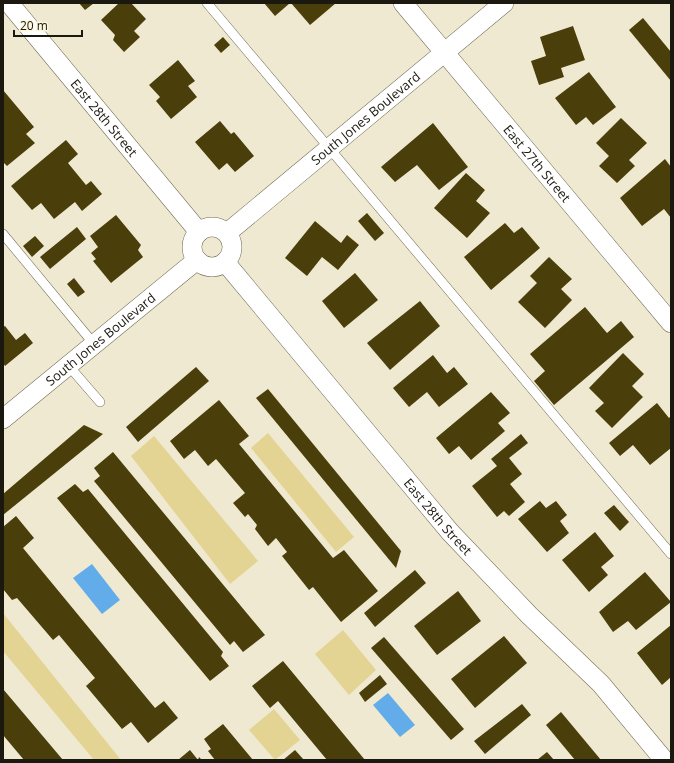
<svg xmlns="http://www.w3.org/2000/svg" width="674" height="763" font-family="'Open Sans',sans-serif">
<style>
.green{fill:#e4d494}
.water{fill:#62ade9}
.building{fill:#4a3e0a}
.lines{fill:none;stroke-linecap:round;stroke-linejoin:round}
.service-casing{stroke:#726d58;stroke-width:10}
.minor-casing{stroke:#726d58;stroke-width:20}
.service{stroke:#fff;stroke-width:9}
.minor{stroke:#fff;stroke-width:19}
.labels{text-anchor:middle;dominant-baseline:central;stroke-width:4;stroke-linejoin:round;paint-order:stroke}
.street-label{font-size:13px;fill:#1a180f;stroke:#fcf7de}
</style>
<rect width="100%" height="100%" fill="#efe9d1"/>
<g class="green">
<path d="M268,433l86,104 -18,15 -85,-104z"/>
<path d="M154,436l104,125 -28,23 -99,-128z"/>
<path d="M3,613l118,147h-27l-91,-109z"/>
<path d="M343,630l33,40 -27,25 -34,-41z"/>
<path d="M274,709l26,31 -25,20 -26,-30z"/>
</g>
<g class="water">
<path d="M92,564l28,36 -18,14 -29,-36z"/>
<path d="M388,693l27,32 -15,12 -27,-32z"/>
</g>
<g class="building">
<path d="M79,3h15l-9,7z"/>
<path d="M119,3h12l15,16 -12,12 6,6 -16,15 -11,-12 2,-5 -14,-15z"/>
<path d="M264,3h26l-15,13z"/>
<path d="M291,3h45l-26,22z"/>
<path d="M643,18l28,34v29l-42,-51z"/>
<path d="M573,26l12,34 -24,8 3,9 -25,8 -8,-24 15,-5 -6,-19z"/>
<path d="M223,37l7,8 -9,8 -7,-8z"/>
<path d="M178,60l17,21 -7,5 9,11 -26,22 -15,-18 4,-4 -11,-12z"/>
<path d="M589,72l27,35 -23,18 -7,-8 -10,8 -21,-27z"/>
<path d="M3,90l31,37 -8,7 9,9 -28,23 -4,-4z"/>
<path d="M621,118l26,25 -18,17 6,6 -18,17 -18,-17 10,-10 -13,-13z"/>
<path d="M220,121l11,13 3,-2 20,24 -19,16 -8,-9 -8,7 -24,-28z"/>
<path d="M433,123l35,44 -29,23 -22,-25 -22,17 -14,-15z"/>
<path d="M66,140l12,14 -10,9 18,22 5,-4 11,13 -20,17 -7,-9 -21,17 -13,-16 -9,7 -21,-24z"/>
<path d="M665,159l6,8v51l-7,-9 -22,17 -22,-28z"/>
<path d="M466,173l19,17 -9,11 14,12 -23,25 -33,-30z"/>
<path d="M367,213l17,20 -9,8 -17,-20z"/>
<path d="M116,215l25,30 -3,5 5,7 -32,26 -18,-22 3,-2 -5,-6 7,-6 -8,-11z"/>
<path d="M315,221l26,22 6,-8 12,10 -21,25 -16,-13 -15,19 -22,-18z"/>
<path d="M505,223l9,10 8,-6 18,21 -49,42 -27,-33z"/>
<path d="M77,227l9,12 -36,30 -10,-12z"/>
<path d="M35,236l9,10 -12,11 -9,-11z"/>
<path d="M549,257l23,22 -11,10 11,11 -27,28 -27,-26 19,-19 -7,-7z"/>
<path d="M355,273l23,27 -34,28 -22,-27z"/>
<path d="M74,278l11,14 -7,5 -11,-13z"/>
<path d="M420,301l20,25 -50,44 -23,-27z"/>
<path d="M585,307l22,26 14,-12 13,16 -80,68 -20,-24 11,-10 -15,-17z"/>
<path d="M5,326l11,14 9,-7 8,10 -28,23 -2,-3v-36z"/>
<path d="M623,353l21,21 -12,12 11,11 -31,31 -17,-17 9,-8 -15,-15z"/>
<path d="M433,355l14,18 7,-6 14,17 -29,23 -12,-15 -18,15 -16,-19z"/>
<path d="M196,367l13,14 -71,61 -12,-15z"/>
<path d="M268,389l133,162 -5,17 -140,-170z"/>
<path d="M491,392l19,21 -12,10 7,8 -34,29 -12,-14 -10,8 -13,-16z"/>
<path d="M219,400l30,36 -10,8 94,114 11,-8 34,41 -37,31 -28,-35 -4,3 -27,-34 5,-4 -11,-14 -8,8 -13,-17 2,-4 -9,-11 -3,3 -12,-14 12,-10 -29,-34 -8,7 -13,-16 -11,9 -14,-18z"/>
<path d="M657,403l12,15 2,-2v32l-21,17 -17,-20 -13,11 -11,-13z"/>
<path d="M84,425l19,9 -100,81v-21z"/>
<path d="M521,434l7,9 -19,15 13,16 -12,10 15,18 -16,14 -5,-5 -7,6 -25,-31 25,-20 -6,-7z"/>
<path d="M113,452l152,183 -22,17 -9,-11 -4,4 -136,-164 6,-5 -6,-8z"/>
<path d="M75,484l8,8 5,-3 135,163 -2,4 8,10 -19,15 -153,-183z"/>
<path d="M540,501l6,7 10,-7 11,14 -7,6 9,12 -22,19 -29,-33z"/>
<path d="M614,505l15,17 -9,9 -16,-18z"/>
<path d="M16,516l18,22 -11,10 132,160 9,-7 14,17 -30,25 -17,-21 -9,7 -36,-43 9,-8 -36,-43 -6,5 -36,-42 -5,2 -9,-11v-62z"/>
<path d="M595,532l19,24 -13,11 7,8 -19,17 -27,-32z"/>
<path d="M415,570l11,13 -51,44 -11,-14z"/>
<path d="M645,572l26,30 -35,28 -8,-9 -15,11 -14,-20z"/>
<path d="M458,591l23,30 -44,34 -23,-29z"/>
<path d="M671,625v52l-9,8 -25,-32z"/>
<path d="M504,636l23,27 -52,45 -24,-29z"/>
<path d="M384,637l80,92 -13,11 -80,-92z"/>
<path d="M283,661l82,99h-38l-49,-59 -8,7 -18,-22z"/>
<path d="M380,675l7,9 -22,18 -6,-9z"/>
<path d="M3,689l60,71h-39l-21,-25z"/>
<path d="M522,704l9,11 -46,39 -11,-13z"/>
<path d="M561,712l40,48h-26l-29,-35z"/>
<path d="M223,724l30,36h-38l-7,-9 3,-2 -7,-10z"/>
<path d="M190,750l8,10 1,-3 3,3h-24z"/>
<path d="M295,750l9,10h-21z"/>
<path d="M547,752l7,8h-17z"/>
</g>
<g class="lines">
<g class="service-casing">
<g id="service">
<path d="M207,3l464,551"/>
<path d="M3,234l91,110"/>
<path d="M68,365l32,37"/>
</g>
</g>
<g class="minor-casing">
<g id="minor">
<path id="s1" d="M9,3l190,229"/>
<path id="s2" d="M403,3l268,320"/>
<circle cx="212" cy="247" r="20"/>
<path id="s3" d="M227,233l277,-230"/>
<path id="s4" d="M225,262l225,270 79,83 72,69 63,76"/>
<path id="s5" d="M3,419l194,-159"/>
</g>
</g>
<use href="#service" class="service"/>
<use href="#minor" class="minor"/>
</g>
<g class="labels">
<g class="street-label">
<text stroke="none"><textPath href="#s1" startOffset="149">East 28th Street</textPath></text>
<text stroke="none"><textPath href="#s3" startOffset="180">South Jones Boulevard</textPath></text>
<text stroke="none"><textPath href="#s2" startOffset="209">East 27th Street</textPath></text>
<text stroke="none"><textPath href="#s5" startOffset="126">South Jones Boulevard</textPath></text>
<text stroke="none"><textPath href="#s4" startOffset="332">East 28th Street</textPath></text>
</g>
</g>
<rect width="674" height="763" fill="none" stroke="#1a180f" stroke-width="8"/>
<path d="M14 30v6h68v-6" fill="none" stroke="#1a180f" stroke-width="2"/>
<text x="20" y="30" font-size="12" fill="#1a180f" stroke="#fcf7de" stroke-width="3" paint-order="stroke">20 m</text>
</svg>
